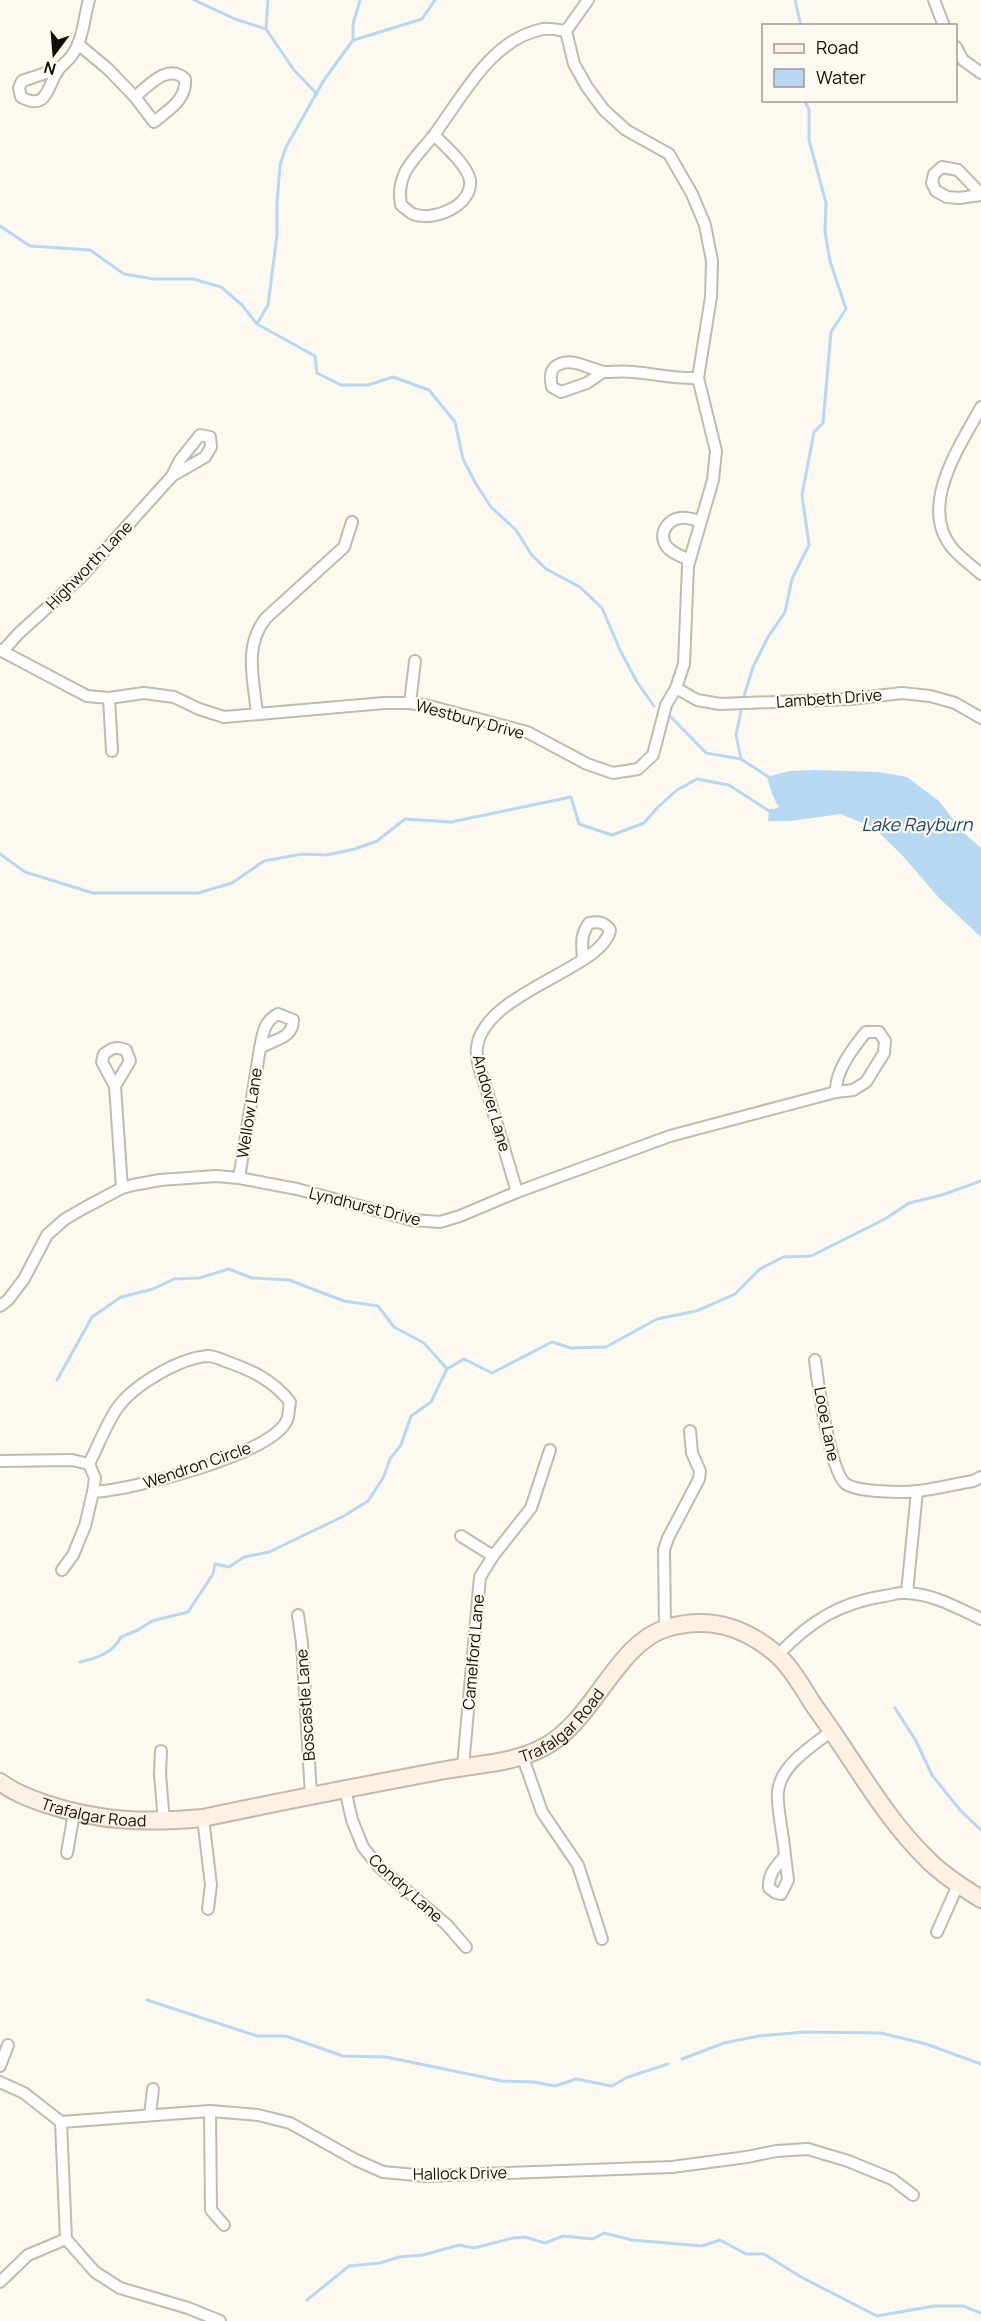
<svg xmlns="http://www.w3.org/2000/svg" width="981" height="2321" font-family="Manrope,sans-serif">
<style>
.water{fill:#b7d8f3}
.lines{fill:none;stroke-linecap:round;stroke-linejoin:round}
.stream{stroke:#b7d8f3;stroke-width:3}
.street-casing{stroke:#c2bbac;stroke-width:14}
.secondary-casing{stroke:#c2bbac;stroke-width:20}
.street{stroke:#fff;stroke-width:10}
.secondary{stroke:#fcf1e3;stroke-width:16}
.labels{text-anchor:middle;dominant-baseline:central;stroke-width:4.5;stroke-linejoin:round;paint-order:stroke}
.street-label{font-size:16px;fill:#110e09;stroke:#fef9f0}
.water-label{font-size:18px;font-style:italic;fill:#15496d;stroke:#fef9f0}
</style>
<rect width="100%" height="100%" fill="#fef9f0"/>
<path class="water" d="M815,770l64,2 28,5 32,24 23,30 19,17v89l-42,-39 -37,-43 -29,-28 -33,-13 -49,7h-23l1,-10 10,-4c-6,-8 -9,-20 -12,-30l22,-6z"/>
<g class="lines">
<g class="stream">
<path d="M194,0l41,19 31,10"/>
<path d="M268,0l-2,29 28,41 23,24"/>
<path d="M795,0l6,26"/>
<path d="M354,40l68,-21 13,-19"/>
<path d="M0,226l30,20 60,4 34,24 30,5h39l28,8 21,18 15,19 58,32 2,17 24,12h27l25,-8 36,13 26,32 8,37 13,25 15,23 25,23 15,24 15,15 34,18 22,21 18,42 17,32 17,24"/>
<path d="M257,324l11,-19 9,-70v-32l3,-38 6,-18 38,-67 29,-40v-16l7,-24"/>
<path d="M744,696l9,-29 15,-30 17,-25 7,-33 17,-34 -7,-50 12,-63 9,-9 8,-91 15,-23 -16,-48 -5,-29 1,-29 -17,-63v-31l-5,-9"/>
<path d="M671,717l35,36 35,6 29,19"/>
<path d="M741,759l-5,-24 5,-24"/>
<path d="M0,854l25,18 68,21h105l34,-10 32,-22 38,-7 24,1 29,-6 22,-8 28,-22 46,3 120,-25 8,27 33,11 32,-12 14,-16 19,-17 20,-11 32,6 40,26 3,-1"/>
<path d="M57,1380l35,-63 29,-20 32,-8 21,-10 25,-1 30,-9 23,9 37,2 55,21 34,5 16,21 30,16 23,26"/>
<path d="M80,1662c17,-4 33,-9 41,-25l17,-7 14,-9 36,-9 25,-38 2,-10 14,3 15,-10 25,-5 75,-36 24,-15 15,-23 7,-19 11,-14 10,-29 20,-14 16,-33 17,-10 28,14 60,-31 19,6 35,-1 51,-28 39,-8 39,-17 25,-25 23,-12 28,-1 74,-37 24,-16 33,-8 39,-14"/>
<path d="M895,1708l21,33 16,34 28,35 21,20"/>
<path d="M147,2000l110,36h29l57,20 43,1 116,24 32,1 21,4 21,-7 36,7 16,-9 40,-13"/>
<path d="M682,2059l42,-16 35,-7 46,-4 76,1 45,11 55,20"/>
<path d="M307,2300l42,-34 31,-3 19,-6 24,-2 36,-10 15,3 39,-10 12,-1 20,6 18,-7 30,3 11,-6 28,7 70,6 18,-6 26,14h18l37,23 76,39 57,-10h29l18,7"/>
</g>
<g class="street-casing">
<g id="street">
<path d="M934,0l10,26"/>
<path d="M78,44l30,25 27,28 19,25c14,-12 33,-22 31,-43 -17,-16 -36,6 -50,18"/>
<path d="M956,47l7,13 18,13"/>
<path d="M58,69l-36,12 -3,7 2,9c27,15 26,-12 38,-28 4,-5 10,-9 13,-14 11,-14 12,-38 17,-55"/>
<path d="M434,135c11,11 33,30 36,45 3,26 -37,42 -57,34 -4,-2 -8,-6 -12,-9 -6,-32 14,-46 33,-70z"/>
<path d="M434,135c29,-39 57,-96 109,-106 7,-1 16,1 23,2"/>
<path d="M981,194l-23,-24 -16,-3 -8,7 -2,9 4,8 11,6 12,1 22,-3"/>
<path d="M603,372l-16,11 -26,9 -9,-5c-2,-9 -3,-19 8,-23 14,-6 31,6 45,8 10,0 19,-1 28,0 23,2 43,7 65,6"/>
<path d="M981,407c-21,39 -64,100 -28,142 8,9 19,17 28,25"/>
<path d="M689,560c-8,-4 -20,-8 -24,-16 -6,-12 3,-24 15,-26 6,-1 13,1 19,3"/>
<path d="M0,650l87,46 22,2 35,-5 30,4 25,12 25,8 160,-14h26l19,3 98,26 60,32 26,9 25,-4 15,-14 13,-50 10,-17 8,-24 4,-98 25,-86 3,-29 -18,-73 13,-81 1,-36 -7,-36 -13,-31 -23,-40 -43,-24 -22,-20 -17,-23 -13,-23 -8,-33 22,-31"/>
<path d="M3,651l15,-17 64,-58 90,-100 33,-19 6,-10 -1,-10 -10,-2 -20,25 -8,16"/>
<path d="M676,688l21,12 23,4 131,-5 51,-6 28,3 25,7 26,15"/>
<path d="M109,698l3,53"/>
<path d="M410,703l5,-42"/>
<path d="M257,714c-3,-34 -14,-68 9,-96l78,-71 8,-25"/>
<path d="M115,1086l-13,-24 2,-8c8,-6 12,-8 22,-4l4,11 -15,25 7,102"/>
<path d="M239,1178l21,-130c14,-9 33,-9 33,-28l-15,-6c-14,7 -15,19 -18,34"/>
<path d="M517,1192c-10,-34 -20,-68 -30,-101 -4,-13 -12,-31 -10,-44 7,-55 126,-78 133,-117 -6,-8 -11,-9 -21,-7 -9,13 -7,21 -6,36"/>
<path d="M0,1306l8,-6 16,-21 23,-44 18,-16 21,-12 36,-19 11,-3 27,-5 56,-4 23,2 58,11 115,31 28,2 20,-6 57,-24 153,-56 166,-44c-1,-21 17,-44 30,-60h13l6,9 -1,12 -18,29 -13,8 -17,2"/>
<path d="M815,1360c3,23 15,113 31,124 11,8 58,9 72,7 18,-2 37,-7 55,-10l8,-4"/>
<path d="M0,1461l72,-1 17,4 6,14 -2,14 -8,34 -12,29 -11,15"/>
<path d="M89,1464c9,-18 17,-40 29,-57 17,-23 62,-49 90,-51 6,0 12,3 17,5 26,9 48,19 65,41 -1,5 -1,13 -3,18 -15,35 -156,70 -194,72"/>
<path d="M461,1536l32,20"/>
<path d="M907,1593l10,-102"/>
<path d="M298,1615l4,28 9,152"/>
<path d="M665,1628l-1,-78 4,-12 31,-59 1,-8 -8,-18 -2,-22"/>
<path d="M778,1655c31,-33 61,-52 106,-59 8,-1 16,-4 23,-3 26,1 51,15 74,26"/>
<path d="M161,1751l-1,23 4,48"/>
<path d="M523,1758l19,54 36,53 24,74"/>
<path d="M463,1766l17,-189 13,-21 38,-48 19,-58"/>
<path d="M345,1789l7,31 11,27 16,20 68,58 19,22"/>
<path d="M203,1818l8,67 -3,24"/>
<path d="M67,1853l7,-40"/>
<path d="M785,1856l3,24 -7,14 -5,-1 -7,-5c-1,-14 7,-22 16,-32 -1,-18 -9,-51 -7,-65 3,-27 36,-46 55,-61"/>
<path d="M937,1932l21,-47"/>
<path d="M0,2066l8,-21"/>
<path d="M0,2082l24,11 37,29 5,117 29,33 25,16 68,20 32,13"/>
<path d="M210,2111l1,99 13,15"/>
<path d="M150,2115l3,-26"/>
<path d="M61,2122l149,-11 48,4 32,8 66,37 27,12 43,4 246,-9 75,-10 29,-6 32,-2 40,12 44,18 21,16"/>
<path d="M0,2282l28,-27 38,-16"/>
</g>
</g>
<g class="secondary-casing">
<g id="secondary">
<path id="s1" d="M0,1782c15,11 29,16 46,22 54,18 101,19 157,14 79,-17 158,-32 237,-47 35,-7 73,-7 104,-24 50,-26 72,-104 123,-119 40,-12 76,-2 108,25 16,13 28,36 40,54 37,50 67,108 112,152 16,16 35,28 54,40"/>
</g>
</g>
<use href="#street" class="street"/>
<use href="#secondary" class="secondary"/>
</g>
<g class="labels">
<g class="street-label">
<text transform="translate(89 565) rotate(-46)">Highworth Lane</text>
<text transform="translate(829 698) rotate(-4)">Lambeth Drive</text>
<text transform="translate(470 719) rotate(15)">Westbury Drive</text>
<text transform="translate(492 1103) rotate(74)">Andover Lane</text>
<text transform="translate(249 1113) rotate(-81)">Wellow Lane</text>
<text transform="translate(365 1206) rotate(14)">Lyndhurst Drive</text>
<text transform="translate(827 1424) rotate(79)">Looe Lane</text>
<text transform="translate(197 1465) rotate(-19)">Wendron Circle</text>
<text transform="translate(473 1652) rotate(-85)">Camelford Lane</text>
<text transform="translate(305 1705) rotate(-94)">Boscastle Lane</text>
<text stroke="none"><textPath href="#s1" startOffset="586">Trafalgar Road</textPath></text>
<text stroke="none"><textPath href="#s1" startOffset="100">Trafalgar Road</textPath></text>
<text transform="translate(406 1888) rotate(42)">Condry Lane</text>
<text transform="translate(460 2173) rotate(-1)">Hallock Drive</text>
</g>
<g class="water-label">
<text x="917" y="824">Lake Rayburn</text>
</g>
</g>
<rect x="762" y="24" width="195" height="78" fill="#fef9f0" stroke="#9f9b94" stroke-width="1.5"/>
<rect x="774" y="44" width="30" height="9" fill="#fcf1e3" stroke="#9f9b94" stroke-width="1.5"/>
<text x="816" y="54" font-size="18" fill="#110e09">Road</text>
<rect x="774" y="69" width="30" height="18" fill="#b7d8f3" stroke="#9f9b94" stroke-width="1.5"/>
<text x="816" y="84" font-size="18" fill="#110e09">Water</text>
<g transform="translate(54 54) rotate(196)" stroke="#fef9f0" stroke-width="4.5" paint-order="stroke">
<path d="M0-4.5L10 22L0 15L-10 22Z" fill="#110e09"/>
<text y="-9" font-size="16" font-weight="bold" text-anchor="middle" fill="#110e09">N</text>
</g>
</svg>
